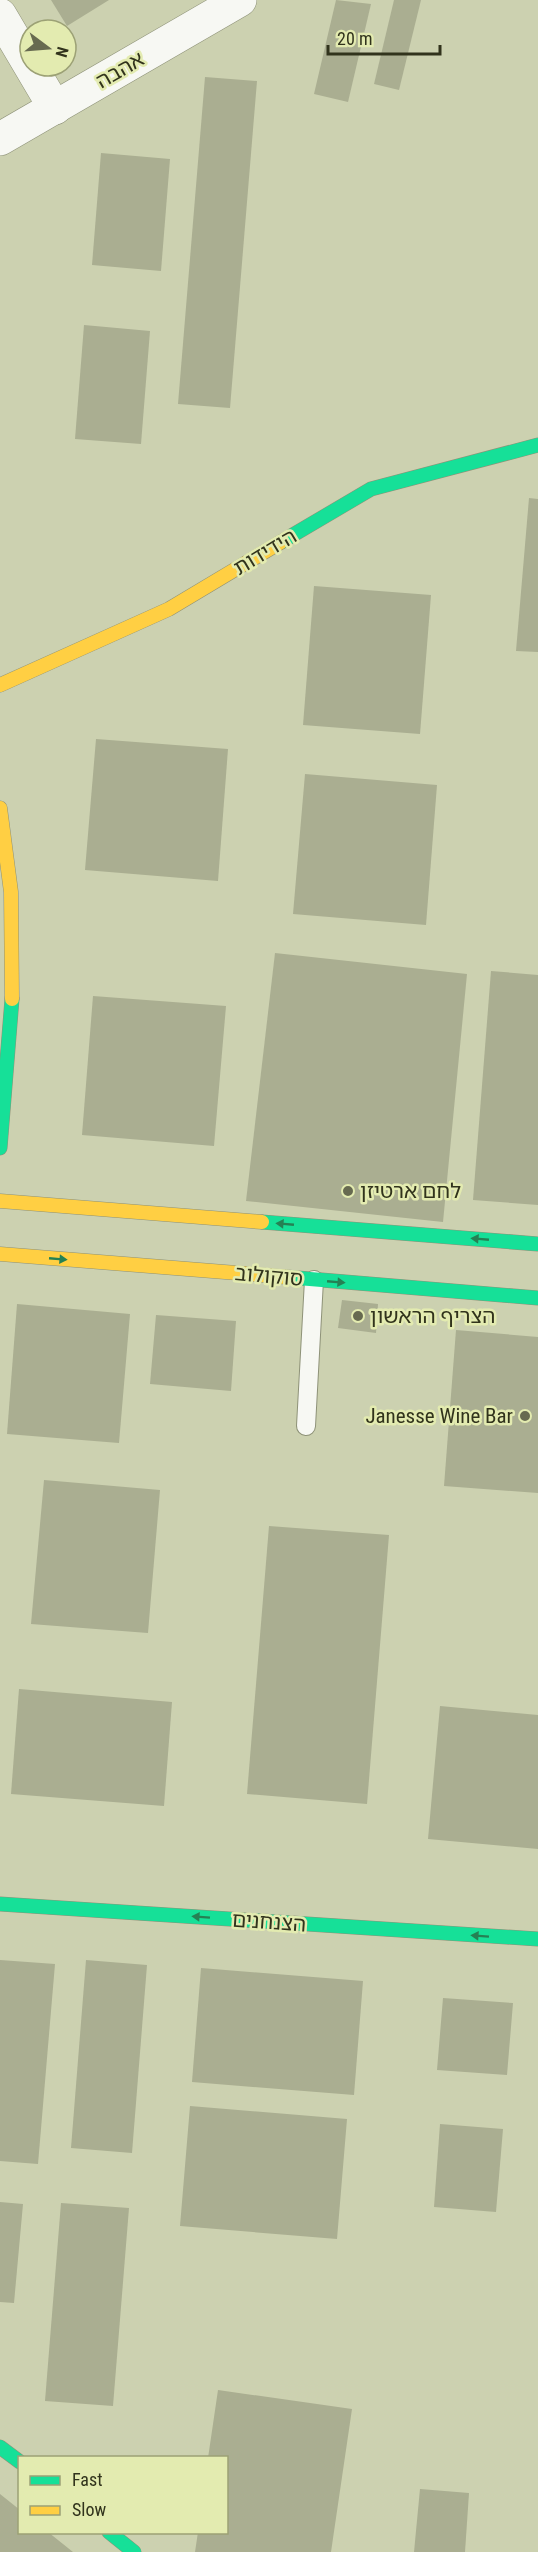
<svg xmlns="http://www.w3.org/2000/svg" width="538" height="2552" font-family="'Roboto Condensed','Noto Sans Hebrew',sans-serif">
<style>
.building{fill:#aaae91}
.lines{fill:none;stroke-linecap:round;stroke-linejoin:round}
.lane-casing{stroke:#8e9278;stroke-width:20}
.street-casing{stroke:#8e9278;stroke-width:34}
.fast-casing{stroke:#8e9278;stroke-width:15}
.slow-casing{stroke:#8e9278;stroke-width:15}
.lane{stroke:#f7f8f3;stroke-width:18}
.street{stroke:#f7f8f3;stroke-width:33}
.fast{stroke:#16e098;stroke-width:14}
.slow{stroke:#ffcf43;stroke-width:14}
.oneway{fill:#258154}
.poi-dot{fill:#676a50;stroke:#e3ebb0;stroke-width:2}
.labels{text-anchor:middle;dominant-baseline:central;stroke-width:5;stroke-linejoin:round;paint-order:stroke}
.street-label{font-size:21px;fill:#31331c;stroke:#e3ebb0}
.poi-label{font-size:21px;fill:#31331c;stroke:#e3ebb0;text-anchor:start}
</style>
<rect width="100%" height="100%" fill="#ccd1b0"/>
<g class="building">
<path d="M51,0h58l-42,26z"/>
<path d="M336,0l35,4 -23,98 -34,-8z"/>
<path d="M394,0h27l-22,90 -25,-6z"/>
<path d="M205,77l52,4 -27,327 -52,-4z"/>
<path d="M101,153l69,6 -9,112 -69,-6z"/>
<path d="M84,325l66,6 -9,113 -66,-5z"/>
<path d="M529,498l9,1v153l-22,-1z"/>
<path d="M314,586l117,9 -11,139 -117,-9z"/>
<path d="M96,739l132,10 -10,132 -133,-11z"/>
<path d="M305,774l132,11 -11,140 -133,-11z"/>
<path d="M275,953l192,21 -24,248 -197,-21z"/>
<path d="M491,971l47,4v230l-65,-5z"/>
<path d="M93,996l133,10 -12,140 -132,-11z"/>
<path d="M342,1300l36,4 -2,29 -38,-5z"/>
<path d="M17,1304l113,10 -11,129 -112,-9z"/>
<path d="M156,1315l80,6 -5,70 -81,-7z"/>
<path d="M456,1330l82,7v156l-94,-7z"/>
<path d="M44,1480l116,10 -12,143 -117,-9z"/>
<path d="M269,1526l120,9 -22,269 -120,-10z"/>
<path d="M19,1689l153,13 -8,104 -153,-12z"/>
<path d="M440,1706l98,9v134l-110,-10z"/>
<path d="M0,1960l55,4 -17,200 -38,-3z"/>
<path d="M86,1960l61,5 -15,188 -61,-5z"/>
<path d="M201,1968l162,13 -9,114 -162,-13z"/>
<path d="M443,1998l70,5 -6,72 -70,-5z"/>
<path d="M190,2106l157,13 -10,120 -157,-13z"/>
<path d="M440,2124l63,5 -7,83 -62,-5z"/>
<path d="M0,2202l23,2 -9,99 -14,-1z"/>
<path d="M61,2203l68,5 -16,198 -68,-5z"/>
<path d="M218,2390l134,19 -21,143h-136l3,-20h28v-74h-18z"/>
<path d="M420,2489l49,4 -4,59h-51z"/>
<path d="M0,2494l20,16v22h28l25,20h-73z"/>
</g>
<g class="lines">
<g class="lane-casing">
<path id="lane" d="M306,1426l8,-146"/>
</g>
<g class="street-casing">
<g id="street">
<path d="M0,15l55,93"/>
<path d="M0,139l240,-139"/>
</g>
</g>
<g class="fast-casing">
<g id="fast">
<path d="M281,542l90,-53 167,-44"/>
<path d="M0,1148l12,-149"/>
<path d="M262,1222l276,22"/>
<path d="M286,1277l252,21"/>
<path d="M0,1904l538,35"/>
<path d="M0,2447l20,15"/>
<path d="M109,2532l25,20"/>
</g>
</g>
<g class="slow-casing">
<g id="slow">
<path d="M0,685l169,-76 112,-67"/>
<path d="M0,808l11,84 1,107"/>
<path d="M0,1201l262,21"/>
<path d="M0,1254l286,23"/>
</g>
</g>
<use href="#lane" class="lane"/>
<use href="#street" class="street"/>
<use href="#fast" class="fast"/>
<use href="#slow" class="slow"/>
</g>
<defs><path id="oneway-solid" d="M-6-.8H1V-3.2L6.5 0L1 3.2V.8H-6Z" transform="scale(1.5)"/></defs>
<g class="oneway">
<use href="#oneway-solid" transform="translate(285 1224) rotate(-175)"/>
<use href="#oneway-solid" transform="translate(480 1239) rotate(-175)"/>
<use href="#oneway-solid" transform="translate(58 1259) rotate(5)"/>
<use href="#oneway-solid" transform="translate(336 1282) rotate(5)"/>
<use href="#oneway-solid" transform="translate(201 1917) rotate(-176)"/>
<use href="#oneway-solid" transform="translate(480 1936) rotate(-176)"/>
</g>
<g class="poi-dot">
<circle cx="348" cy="1191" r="6"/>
<circle cx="358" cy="1316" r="6"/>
<circle cx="525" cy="1416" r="6"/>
</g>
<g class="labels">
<g class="street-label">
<text transform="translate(120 70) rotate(-30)">אהבה</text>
<text transform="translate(265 552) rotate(-31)">הידידות</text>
<text transform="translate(269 1276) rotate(5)">סוקולוב</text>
<text transform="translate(269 1922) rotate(4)">הצנחנים</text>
</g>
<g class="poi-label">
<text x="360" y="1191">לחם ארטיזן</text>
<text x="370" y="1316">הצריף הראשון</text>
<text x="513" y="1416" text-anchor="end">Janesse Wine Bar</text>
</g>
</g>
<rect x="18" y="2456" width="210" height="78" fill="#e3ebb0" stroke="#9ca175" stroke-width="1.5"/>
<rect x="30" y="2476" width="30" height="9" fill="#16e098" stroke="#9ca175" stroke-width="1.5"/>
<text x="72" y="2486" font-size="18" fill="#31331c">Fast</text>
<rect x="30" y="2506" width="30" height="9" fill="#ffcf43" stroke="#9ca175" stroke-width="1.5"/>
<text x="72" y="2516" font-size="18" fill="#31331c">Slow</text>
<g transform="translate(48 48) rotate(106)"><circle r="28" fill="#e3ebb0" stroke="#9ca175" stroke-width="1.5"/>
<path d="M0-4.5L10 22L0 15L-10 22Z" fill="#676a50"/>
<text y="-9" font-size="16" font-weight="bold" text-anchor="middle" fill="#31331c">N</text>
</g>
<path d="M328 45v9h112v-9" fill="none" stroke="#31331c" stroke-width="3"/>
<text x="337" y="45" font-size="18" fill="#31331c" stroke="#e3ebb0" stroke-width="4.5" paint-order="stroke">20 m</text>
</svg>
